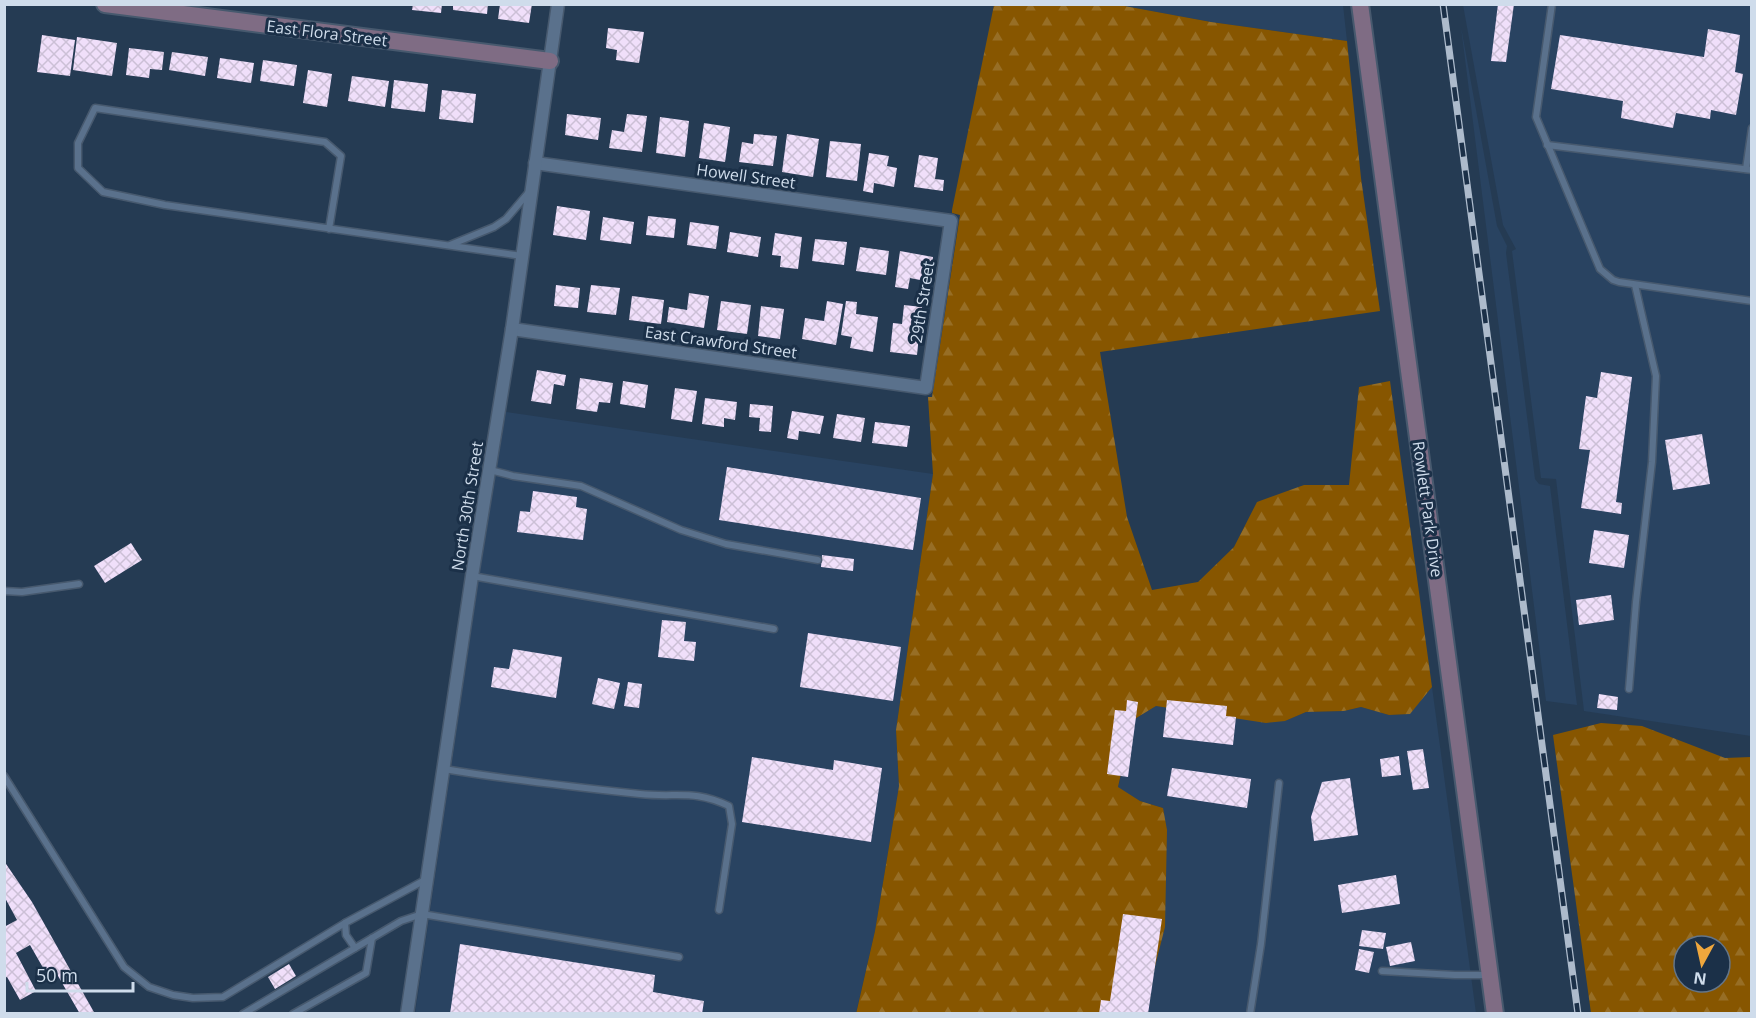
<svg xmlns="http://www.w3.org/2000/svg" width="1756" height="1018" font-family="'Open Sans',sans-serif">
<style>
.built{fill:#294361}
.forest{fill:url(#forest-firs);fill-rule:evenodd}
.building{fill:url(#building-cross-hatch)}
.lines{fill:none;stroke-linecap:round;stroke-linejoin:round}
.lane-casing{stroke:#47596e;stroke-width:9}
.street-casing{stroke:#47596e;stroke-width:15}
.secondary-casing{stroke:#47596e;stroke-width:20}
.lane{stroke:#5a718c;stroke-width:6}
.street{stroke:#5a718c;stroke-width:12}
.secondary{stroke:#7f6c84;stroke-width:16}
.rail-casing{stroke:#adbbcc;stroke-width:7}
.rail{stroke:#1b3048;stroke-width:4.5;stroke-dasharray:14;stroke-linecap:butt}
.labels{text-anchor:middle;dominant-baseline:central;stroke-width:6;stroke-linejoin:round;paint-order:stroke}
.street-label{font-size:16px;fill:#cfdceb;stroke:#1b3048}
</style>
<defs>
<pattern id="forest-firs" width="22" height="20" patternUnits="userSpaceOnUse" patternTransform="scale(1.5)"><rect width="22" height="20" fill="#875600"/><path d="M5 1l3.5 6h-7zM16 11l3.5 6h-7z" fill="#976e25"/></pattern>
<pattern id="building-cross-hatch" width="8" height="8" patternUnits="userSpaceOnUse" patternTransform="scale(1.5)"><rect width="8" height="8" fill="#f0dffa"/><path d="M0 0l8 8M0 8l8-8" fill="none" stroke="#ccc0d6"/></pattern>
</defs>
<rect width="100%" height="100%" fill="#253b53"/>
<g class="built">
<path d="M1119,5h224l4,36 -136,-19z"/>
<path d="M1463,5h288v731l-167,-25 -28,-232 -15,-1 -29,-227 4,-2 -13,-24z"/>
<path d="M1461,27l36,199 10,20 -1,7 29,226 4,5 11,2 27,219 -31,-4z"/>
<path d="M506,412l427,62 -37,256 3,56 -24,145 -19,82 -441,1 64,-437z"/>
<path d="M1432,687l44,326h-333l20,-205 -23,-7 -22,-13 15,-68 23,-14 129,15 21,-9 38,-1 17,-4 28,8 20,-1z"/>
</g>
<g class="forest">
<path d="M994,5h125l92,17 136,19 14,137 19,133 -280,41 27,165 25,73 46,-8 36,-35 23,-45 47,-17h45l10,-98 31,-6 42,306 -22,27 -21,1 -28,-8 -17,4 -38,1 -21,9 -19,2 -110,-17 -23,14 -15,67 22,14 23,7 4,22 -2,97 -22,86 -287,1 19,-83 24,-145 -3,-56 37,-256 -5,-77h4l28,-182 -8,-2v-3z"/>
<path d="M1601,723l41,3 83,32 26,-1v256h-160l-38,-278zM1684,946h36v36h-36z"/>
</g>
<g class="building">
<path d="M413,4h29l-1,9 -29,-3z"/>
<path d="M453,4h35l-1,10 -34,-4z"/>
<path d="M500,4h32l-3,19 -31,-4z"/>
<path d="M1498,4h16l-8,58 -15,-1z"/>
<path d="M608,28l36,4 -5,31 -23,-3 1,-10 -11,-2z"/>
<path d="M1708,29l32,6 -5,37 8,2 -7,41 -25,-5 -1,9 -34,-6 -3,15 -52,-10 2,-17 -72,-12 9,-54 144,22z"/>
<path d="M42,35l33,5 -5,36 -33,-4z"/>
<path d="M77,37l40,6 -5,33 -39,-6z"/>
<path d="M129,48l35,4 -2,18 -12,-1 -1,9 -23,-3z"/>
<path d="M172,52l36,5 -3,19 -36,-6z"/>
<path d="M220,58l34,5 -3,20 -34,-5z"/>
<path d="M263,60l34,5 -3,21 -34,-5z"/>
<path d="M308,70l24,4 -5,33 -24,-4z"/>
<path d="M352,76l37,5 -4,26 -37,-6z"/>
<path d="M394,80l34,4 -3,28 -34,-4z"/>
<path d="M442,90l34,4 -3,29 -34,-4z"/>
<path d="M567,114l34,4 -3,22 -33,-5z"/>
<path d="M627,114l20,2 -5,36 -33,-4 3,-18 12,2z"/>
<path d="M660,117l29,4 -4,36 -29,-4z"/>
<path d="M704,123l26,4 -5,35 -26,-4z"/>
<path d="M754,134l23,2 -4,30 -34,-4 3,-20 11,2z"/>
<path d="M787,134l32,5 -6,38 -31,-5z"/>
<path d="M830,141l31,3 -4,37 -31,-4z"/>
<path d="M869,153l20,3 -2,10 10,2 -3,19 -20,-4 -1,10 -10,-2z"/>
<path d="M919,155l19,3 -3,21 9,1 -1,11 -29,-4z"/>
<path d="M557,206l33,5 -4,29 -33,-5z"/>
<path d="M648,216l28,3 -2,19 -28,-3z"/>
<path d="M603,217l31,5 -3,22 -31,-4z"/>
<path d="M690,222l29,4 -3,23 -29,-4z"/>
<path d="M730,232l31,5 -3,20 -31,-5z"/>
<path d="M775,233l27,4 -4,32 -18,-2 1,-11 -9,-1z"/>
<path d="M815,239l32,3 -3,23 -32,-4z"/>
<path d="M860,247l29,4 -3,24 -30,-4z"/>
<path d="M900,251l33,6 -3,25 -20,-4 -2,11 -13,-2z"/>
<path d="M556,285l24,3 -2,20 -24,-2z"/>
<path d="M591,285l29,3 -4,27 -29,-3z"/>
<path d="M689,293l20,3 -5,32 -37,-6 2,-15 18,3z"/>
<path d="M632,296l32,4 -3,24 -32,-4z"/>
<path d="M721,301l30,4 -4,29 -30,-4z"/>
<path d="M827,301l16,3 -7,41 -34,-6 3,-21 19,3z"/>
<path d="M846,301l11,1 -1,12 22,3 -5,35 -23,-4 2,-11 -11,-2z"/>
<path d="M904,305l18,2 -1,9 -9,-1 -1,10 9,1 -3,29 -27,-3 3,-29 9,1z"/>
<path d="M761,306l23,3 -4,30 -22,-3z"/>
<path d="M537,370l29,5 -2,11 -10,-2 -3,20 -20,-3z"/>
<path d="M1601,372l31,5 -16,125 6,1 -1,11 -40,-6 9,-58 -11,-1 7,-53 11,2z"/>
<path d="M580,378l33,5 -3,20 -11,-1 -2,10 -21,-3z"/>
<path d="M623,381l25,4 -3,23 -25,-4z"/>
<path d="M675,388l22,3 -5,31 -21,-3z"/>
<path d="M705,398l32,4 -2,18 -11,-2v9l-22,-3z"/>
<path d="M750,404l23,2 -2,26 -12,-1 1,-13 -11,-1z"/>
<path d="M792,411l32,5 -4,18 -21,-3 -1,9 -11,-2z"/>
<path d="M837,414l28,4 -4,24 -28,-4z"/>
<path d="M875,422l35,4 -3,21 -35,-4z"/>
<path d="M1702,434l8,50 -37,6 -8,-50z"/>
<path d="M727,467l194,31 -8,52 -194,-30z"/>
<path d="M533,491l44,6 -1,10 11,2 -4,31 -66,-8 3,-21 10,1z"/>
<path d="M1594,530l35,5 -5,33 -35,-5z"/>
<path d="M131,543l11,17 -37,23 -11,-17z"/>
<path d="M822,555l32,4 -1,12 -32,-4z"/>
<path d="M1611,595l3,25 -35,5 -3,-25z"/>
<path d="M662,620l24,2 -2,19 12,1 -2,19 -36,-4z"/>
<path d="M808,633l93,14 -8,54 -93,-14z"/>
<path d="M513,649l49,8 -6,41 -65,-11 3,-20 15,2z"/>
<path d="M598,678l22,5 -6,26 -22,-5z"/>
<path d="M628,682l14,2 -3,24 -15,-2z"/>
<path d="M1599,694l19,3 -1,13 -20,-2z"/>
<path d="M1127,700l11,2 -10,75 -21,-3 8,-64 11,1z"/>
<path d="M1167,700l60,6 -1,10 10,1 -3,28 -70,-8z"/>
<path d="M1423,749l6,39 -16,2 -6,-39z"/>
<path d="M1399,756l2,19 -19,2 -2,-18z"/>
<path d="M752,757l81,13 1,-10 48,8 -11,74 -129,-20z"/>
<path d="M1172,768l79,11 -4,29 -80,-12z"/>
<path d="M1350,778l8,57 -44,6 -3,-24 11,-35z"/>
<path d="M4,861l28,41 63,112h-15l-26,-45 -8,4 -16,-28 -14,8 20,38 -16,9 -13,-23 -3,1v-51l13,-7 -13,-24z"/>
<path d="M1396,875l4,29 -58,9 -4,-28z"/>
<path d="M1123,914l39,5 -14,95h-49l2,-14 9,1z"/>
<path d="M1362,930l24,3 -3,16 -24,-3z"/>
<path d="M1411,942l4,19 -25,5 -4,-19z"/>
<path d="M460,944l195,31 -2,17 51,9 -2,13h-252z"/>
<path d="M1359,949l15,3 -5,21 -14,-3z"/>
<path d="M289,964l7,12 -21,13 -7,-12z"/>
</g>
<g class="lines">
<g class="lane-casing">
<g id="lane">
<path d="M1552,4l-16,113 64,152 13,11 6,2 133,19"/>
<path d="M1547,145l205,25"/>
<path d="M1746,169l6,-41"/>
<path d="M329,229l12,-73 -16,-14 -230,-34 -17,35v25l25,24 62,13 357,51"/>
<path d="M450,245l44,-18 12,-8 23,-27"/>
<path d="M490,470l23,6 68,10 100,44 45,14 92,16"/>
<path d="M472,576l302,53"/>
<path d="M4,591l18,1 57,-8"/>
<path d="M1629,689l7,-87 16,-140 4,-86 -21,-91"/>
<path d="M444,769c65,11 130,18 196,25 37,4 53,-5 89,12l3,18 -13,86"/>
<path d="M4,776l120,191 25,20 24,8 20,3 30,-1 122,-74"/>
<path d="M355,948l-9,-13 -1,-12 82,-44"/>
<path d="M1382,971l73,4h32"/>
<path d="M243,1014l158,-93 21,-7 257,43"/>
<path d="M293,1014l73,-41 6,-35"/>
<path d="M1250,1014l11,-70 18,-161"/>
</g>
</g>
<g class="street-casing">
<g id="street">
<path d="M512,329l414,59 25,-167 -416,-58"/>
<path d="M407,1014l65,-438 40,-247 46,-325"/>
</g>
</g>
<g class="secondary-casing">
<g id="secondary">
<path d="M105,4l445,57"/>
<path d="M1360,4l135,1010"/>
</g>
</g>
<use href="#lane" class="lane"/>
<use href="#street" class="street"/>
<use href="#secondary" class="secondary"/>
<g class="rail-casing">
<path id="rail" d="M1443,4l135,1010"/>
</g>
<use href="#rail" class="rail"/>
</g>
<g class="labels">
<g class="street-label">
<text transform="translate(327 33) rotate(7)">East Flora Street</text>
<text transform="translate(746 176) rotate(8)">Howell Street</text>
<text transform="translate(922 302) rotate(-81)">29th Street</text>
<text transform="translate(721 342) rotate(8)">East Crawford Street</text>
<text transform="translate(467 506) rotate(-81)">North 30th Street</text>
<text transform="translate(1428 509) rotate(82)">Rowlett Park Drive</text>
</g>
</g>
<rect width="1756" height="1018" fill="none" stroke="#cfdceb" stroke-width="12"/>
<g transform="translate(1702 964) rotate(188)"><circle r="28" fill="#1b3048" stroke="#637589" stroke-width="1.5"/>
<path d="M0-4.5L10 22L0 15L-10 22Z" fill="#efa73d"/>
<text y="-9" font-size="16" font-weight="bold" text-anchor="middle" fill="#cfdceb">N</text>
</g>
<path d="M27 982v9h106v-9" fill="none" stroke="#cfdceb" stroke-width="3"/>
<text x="36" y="982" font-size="18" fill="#cfdceb" stroke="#1b3048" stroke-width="4.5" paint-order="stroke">50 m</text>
</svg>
